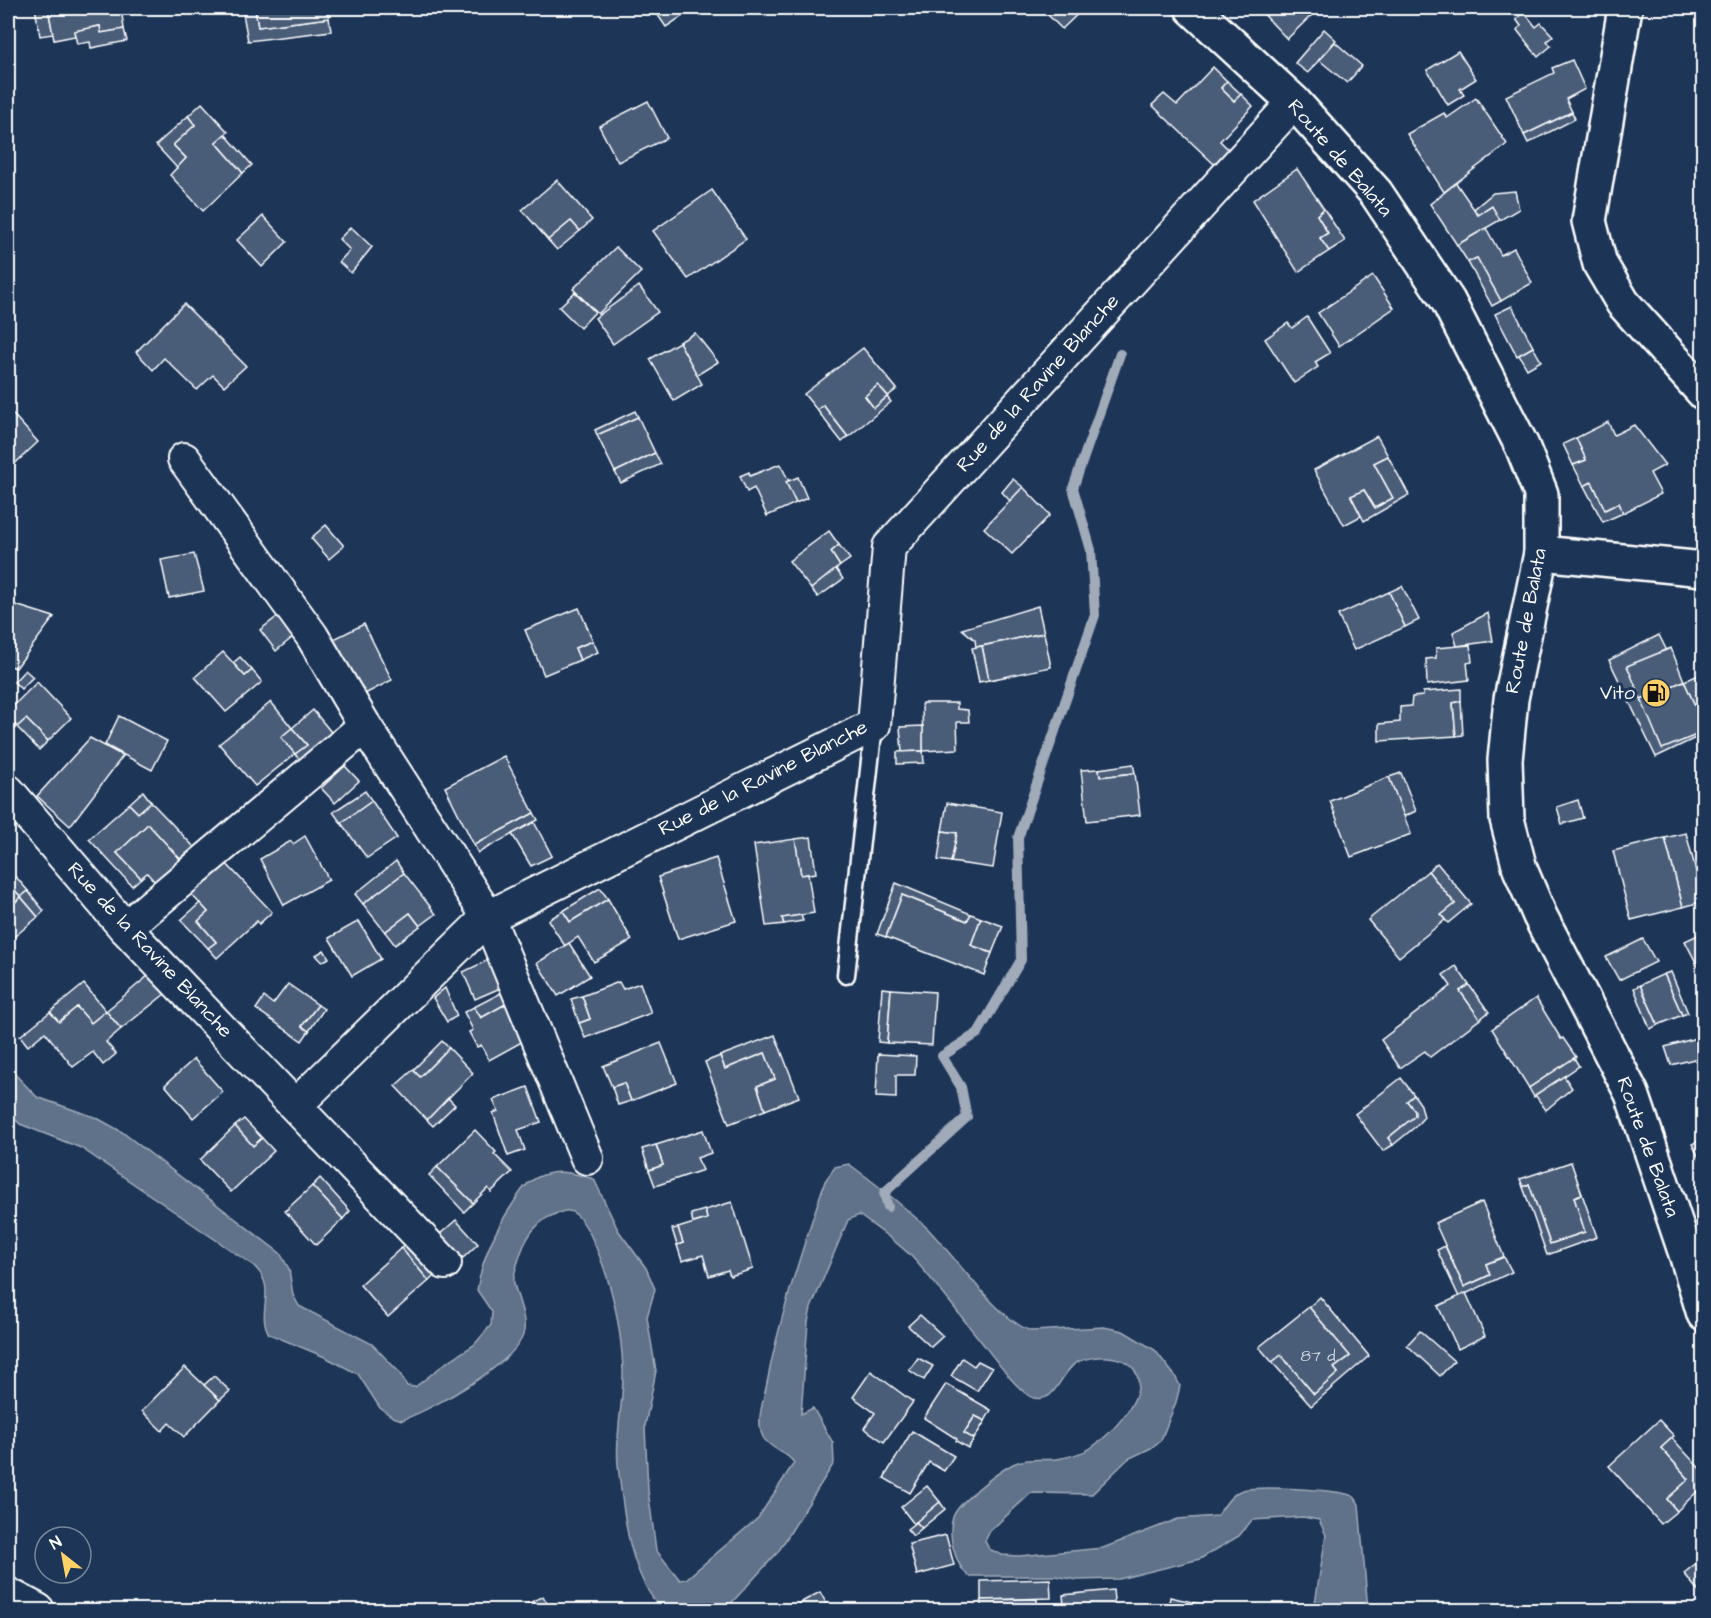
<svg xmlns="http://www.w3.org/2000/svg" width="1711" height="1618" font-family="'Architects Daughter',sans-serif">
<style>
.water{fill:#617289;stroke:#a0aab8;stroke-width:1.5}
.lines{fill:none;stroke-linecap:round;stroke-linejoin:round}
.stream{stroke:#a0aab8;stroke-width:10}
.building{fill:#4a5d79;stroke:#fff;stroke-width:1.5}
.service-casing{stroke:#fff;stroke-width:21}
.minor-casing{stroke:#fff;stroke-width:36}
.tertiary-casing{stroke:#fff;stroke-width:38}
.secondary-casing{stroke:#fff;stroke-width:38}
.service{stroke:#1d3557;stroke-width:16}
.minor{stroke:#1d3557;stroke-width:32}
.tertiary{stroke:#1d3557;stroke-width:33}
.secondary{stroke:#1d3557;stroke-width:33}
.labels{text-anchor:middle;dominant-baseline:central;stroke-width:6;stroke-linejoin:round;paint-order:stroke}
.number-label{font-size:16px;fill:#d2d6de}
.street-label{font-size:20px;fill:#fff;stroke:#1d3557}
.poi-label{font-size:20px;fill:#fff;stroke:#1d3557;text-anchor:end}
</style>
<rect width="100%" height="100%" fill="#1d3557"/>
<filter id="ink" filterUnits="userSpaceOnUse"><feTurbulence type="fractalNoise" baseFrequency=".0167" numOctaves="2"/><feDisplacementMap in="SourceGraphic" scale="12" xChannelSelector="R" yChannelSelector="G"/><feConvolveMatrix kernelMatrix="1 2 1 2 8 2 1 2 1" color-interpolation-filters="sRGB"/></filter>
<g filter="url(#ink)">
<path class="water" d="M8,1067l29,30 60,21 25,14 158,121 9,16 4,26 6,11 73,38 27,28 8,14 8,1 32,-25 27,-17 17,-20 1,-13 -15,-22c5,-32 17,-58 35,-85 7,-11 12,-21 24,-27 20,-10 38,-5 58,1l24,51 28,38 9,21 -8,28 9,54 -11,55 3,64 8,60 24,30 6,-1 72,-61 36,-55c-7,-12 -24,-13 -31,-26 -8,-16 1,-37 4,-54 13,-69 36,-135 58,-202l10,-14 14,-3c25,18 52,40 75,61 28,26 74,97 108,106l72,-4 19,4 32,19 20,26 5,10 -4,16 -15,38 -10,8 -23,11 -36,35 -61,-1 -41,38 -5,10 4,8 13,6 17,1 84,-8 75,-29 39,-3c7,-9 14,-23 26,-26 14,-4 101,-1 111,7 1,0 5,7 5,8l9,105h-51l-2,-7 11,-68 -7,-15 -16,-3 -51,3 -13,16 -39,23 -81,20 -42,1 -21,-4h-88c-13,-13 -21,-40 -15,-59 5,-15 45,-45 60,-53 16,-8 33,-2 49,-6 9,-2 23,-5 30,-11 18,-12 50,-45 46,-68 -5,-26 -44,-26 -62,-16 -11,7 -16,23 -26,32 -5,4 -15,5 -21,1 -18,-13 -39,-44 -53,-61 -21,-26 -41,-53 -64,-78 -14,-15 -36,-29 -53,-42l-11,5 -37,88 -3,14 -7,92 12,-6 20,35 1,20 -56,89 -53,58h-63c-34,-38 -38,-96 -44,-145 -3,-32 6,-64 5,-95 -2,-48 -13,-94 -33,-136 -5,-9 -14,-25 -25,-23 -29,6 -41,28 -48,54 -2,6 -4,12 -3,18 3,15 12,32 10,48 -5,32 -94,79 -122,89l-9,-3 -13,-9 -22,-34 -33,-17 -56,-23c-14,-24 10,-44 -15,-68l-173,-118 -61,-24 -12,-12z"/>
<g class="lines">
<path class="stream" d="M888,1207l-4,-14 83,-76 -6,-30 -19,-31 36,-23 43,-73 -3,-122 77,-223 -4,-65 -18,-62 47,-134"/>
</g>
<g class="building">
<path d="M35,8h13l5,26 -13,2z"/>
<path d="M48,8h73l3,21 -23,4 -1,-7 -26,5 1,5 -21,4z"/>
<path d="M242,8h13l3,19 71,-9 2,13 -83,10z"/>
<path d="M255,8h72l2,10 -71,9z"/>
<path d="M653,8h42l-29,19z"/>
<path d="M1041,8h43l-22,21z"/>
<path d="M1258,8h61l-32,31z"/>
<path d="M1524,12l12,15 5,-4 12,13 -6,5 4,5 -13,11 -21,-27 4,-4 -5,-7z"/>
<path d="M100,26l1,7 23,-4 3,12 -36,7 -1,-6 -13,2 -3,-13z"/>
<path d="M1324,29l12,11 -28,33 -13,-10z"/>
<path d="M1335,42l27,24 -15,17 -28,-23z"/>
<path d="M1458,51l18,28 -16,10 4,6 -16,10 -21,-35z"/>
<path d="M1572,60l13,29 -19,10 6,13 -48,23 -18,-39 48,-23 -2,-5z"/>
<path d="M1213,67l14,14 -6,7 13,13 7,-7 12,12 -33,35 9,9 -14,15 -63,-60 12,-11 13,11z"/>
<path d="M1227,81l14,13 -7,7 -13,-13z"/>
<path d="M1476,98l31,46 -63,48 -37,-58 37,-21 3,5z"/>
<path d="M648,101l19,37 -49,24 -19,-36z"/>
<path d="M202,103l26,29 -12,10 27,31 -40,38 -33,-36 16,-17 -13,-13 22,-20 -7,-9z"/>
<path d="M1572,112l3,7 -47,24 -4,-8z"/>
<path d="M188,116l7,9 -22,20 13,13 -9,10 -21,-23z"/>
<path d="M225,134l27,31 -9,8 -27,-31z"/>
<path d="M1297,169l27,40 -7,6 11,18 -8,5 9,13 -31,21 -45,-72z"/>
<path d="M557,180l35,40 -12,11 -9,-10 -23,19 -26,-30z"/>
<path d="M1456,183l22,32 14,-9 8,14 -43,25 -27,-41z"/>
<path d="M712,190l34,49 -58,40 -35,-48z"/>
<path d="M1515,191l4,18 -19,11 -8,-14 -14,9 -4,-6 19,-16z"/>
<path d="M1324,209l21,32 -16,10 -9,-13 8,-5 -11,-18z"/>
<path d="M263,216l24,26 -25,25 -25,-27z"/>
<path d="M571,221l9,10 -23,19 -9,-10z"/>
<path d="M351,227l21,20 -21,26 -12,-11 11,-12 -11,-11z"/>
<path d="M1486,228l15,27 13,-7 18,35 -31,18 -24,-43 -9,4 -11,-17z"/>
<path d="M616,247l25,25 -43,42 -25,-25z"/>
<path d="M1477,258l24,43 -9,5 -24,-44z"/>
<path d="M1373,276l21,32 -55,38 -21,-33z"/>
<path d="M639,286l19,26 -45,32 -18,-26z"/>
<path d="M575,292l20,20 -15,16 -21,-21z"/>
<path d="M184,304l62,62 -22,20 -11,-11 -16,15 -33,-32 -11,12 -17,-18z"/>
<path d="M1512,306l21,41 -16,9 -22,-42z"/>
<path d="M1307,317l23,36 -15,9 3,5 -24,16 -29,-44 23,-16 4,5z"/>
<path d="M695,333l23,29 -21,13 -18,-33z"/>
<path d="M679,342l23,42 -28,17 -24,-42z"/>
<path d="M1533,347l8,14 -14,8 -8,-14z"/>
<path d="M863,348l34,41 -9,7 -10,-11 -13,11 9,12 13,-11 4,5 -43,35 -25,-32 -6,5 -13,-16z"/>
<path d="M878,385l10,11 -14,12 -9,-12z"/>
<path d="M823,405l25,32 -6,5 -25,-32z"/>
<path d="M9,410l29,32 -30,28v-59z"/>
<path d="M635,411l3,6 -41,18 -2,-5z"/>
<path d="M638,417l17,36 -40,19 -18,-37z"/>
<path d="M1608,422l6,13 20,-10 31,40 -15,8 11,21 -38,19 -4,-10 -14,7 -13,-28 -8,4 -11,-21 13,-5 -10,-22z"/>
<path d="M1377,436l11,20 -14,7 19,35 -18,10 -11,-18 -13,6 10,20 -17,9 -30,-55z"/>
<path d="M1576,438l10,22 -13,5 -10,-21z"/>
<path d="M655,453l6,11 -40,19 -6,-11z"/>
<path d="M1388,456l21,39 -45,26 -13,-25 13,-6 11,18 18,-10 -19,-35z"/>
<path d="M780,464l9,17 -3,1 10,21 -29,13 -13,-28 -7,4 -7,-16 9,-4 1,4z"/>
<path d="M798,477l9,21 -11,5 -10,-21z"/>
<path d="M1013,479l10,8 -13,14 -8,-9z"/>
<path d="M1592,482l13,28 14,-7 4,10 -20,9 -19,-36z"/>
<path d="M1023,487l27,28 -38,39 -28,-26z"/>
<path d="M326,525l18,21 -15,13 -18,-21z"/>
<path d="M829,531l10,14 -8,7 9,14 -29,23 -22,-28z"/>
<path d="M839,545l11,14 -10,7 -9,-14z"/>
<path d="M194,554l10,37 -35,7 -8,-38z"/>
<path d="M836,569l7,10 -25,18 -7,-8z"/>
<path d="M1402,586l17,34 -14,7 -16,-35z"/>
<path d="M1389,592l16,35 -51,23 -16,-35z"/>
<path d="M9,603l45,14 -38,51 -8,-3v-55z"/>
<path d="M1038,606l6,27 -68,14 -1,-7 -13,-11z"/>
<path d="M579,608l14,33 -18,7 5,12 -36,15 -19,-45z"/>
<path d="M282,613l16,20 -22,18 -16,-21z"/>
<path d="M1488,613l5,28 -36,5 -4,-14z"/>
<path d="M364,624l28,56 -29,15 -29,-56z"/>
<path d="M1044,633l7,34 -62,13 -7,-34z"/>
<path d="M1659,635l45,90v9l-48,23 -47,-97z"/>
<path d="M593,641l5,11 -18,8 -5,-12z"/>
<path d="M1470,645l2,17 -5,1 2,17 -42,5 -1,-26 10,-1v-10z"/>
<path d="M982,646l7,34 -10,2 -7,-34z"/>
<path d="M1671,648l13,33 -43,18 -14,-33z"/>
<path d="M223,652l22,24 7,-6 10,12 -36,30 -31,-35z"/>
<path d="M240,657l12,13 -7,6 -12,-13z"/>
<path d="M25,670l8,7 -12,12 -7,-7z"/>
<path d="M1704,673v53l-20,-45z"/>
<path d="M1684,681l20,45v6l-42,17 -21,-50z"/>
<path d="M37,682l34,36 -23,23 -22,-22 -9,8 -9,-11v-5z"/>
<path d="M1461,689v12l-8,2 3,33 -77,5v-17l21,-2v-15l11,-1 1,-9 11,-1v-4z"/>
<path d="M1461,701l2,34 -7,1 -3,-33z"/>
<path d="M271,702l21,26 -11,9 14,17 -40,32 -36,-42z"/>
<path d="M922,703h35v6l11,1 1,12h-12l1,27 -35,2z"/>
<path d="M313,710l22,27 -32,27 -8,-10 12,-9 -15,-17z"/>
<path d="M119,716l48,25 -15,29 -47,-25z"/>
<path d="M26,719l22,22 -9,9 -22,-23z"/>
<path d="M923,726v25l-21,1 -2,-25z"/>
<path d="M292,728l15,17 -12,9 -14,-17z"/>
<path d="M90,738l33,18 -53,70 -33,-30z"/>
<path d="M923,751l1,12 -27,1v-12z"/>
<path d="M504,756l30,57 -60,32 -29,-58z"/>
<path d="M1133,764l2,9 -35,4 -1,-8z"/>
<path d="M345,766l14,15 -24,22 -14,-15z"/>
<path d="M1099,769l1,8 35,-4 5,42 -53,6 -6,-51z"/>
<path d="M1401,773l15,38 -13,6 -14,-40z"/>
<path d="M1389,777l22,57 -60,23 -21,-56z"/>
<path d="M143,791l8,11 -13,11 -9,-9z"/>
<path d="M365,791l7,10 -31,22 -8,-11z"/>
<path d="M1578,800l5,18 -21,6 -5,-17z"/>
<path d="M372,801l25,37 -30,20 -26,-35z"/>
<path d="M151,802l43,45 -14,12 -32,-35 -31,29 24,25 -9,8 -43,-47 40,-35 9,9z"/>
<path d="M947,803l55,9 -9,56 -42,-6 6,-29 -15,-2z"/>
<path d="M534,813l4,7 -60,33 -4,-8z"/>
<path d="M534,822l18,34 -21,10 -19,-32z"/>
<path d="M148,824l32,35 -25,23 -8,-9 -6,5 -24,-25z"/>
<path d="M942,831l15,2 -6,29 -13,-2z"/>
<path d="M1686,833l18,68 -21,6 -18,-69z"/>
<path d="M305,836l24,44 -45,25 -24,-46 31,-18 2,3z"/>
<path d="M811,837l5,36 -15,2 -6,-36z"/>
<path d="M1665,838l18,69 -52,13 -18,-69z"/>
<path d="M795,839l6,36 7,-1 6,39 -32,5 2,6 -18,2 -12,-81z"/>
<path d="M716,858l20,63 -58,18 -20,-62z"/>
<path d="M223,860l49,52 -13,12 -2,-3 -40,37 -9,-10 8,-6 -18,-21 10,-9 -18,-19z"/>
<path d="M396,861l8,12 -41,31 -8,-10z"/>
<path d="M1437,863l34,41 -23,19 -7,-8 14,-11 -27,-33z"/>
<path d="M1428,871l27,33 -14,11 4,5 -46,37 -31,-37z"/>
<path d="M404,873l32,41 -16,12 -10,-13 -25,19 -22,-28z"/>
<path d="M16,877l12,14 -7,6 -12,-13z"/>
<path d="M896,883l75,31 -4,7 -65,-26 -16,42 -9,-3z"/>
<path d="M9,884l12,13 -13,12v-24z"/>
<path d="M600,888l8,11 -38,23 -7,-11z"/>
<path d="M28,891l16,20 -6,6 -17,-20z"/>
<path d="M902,895l65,26 4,-7 10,4 -10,27 21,8 -8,22 -98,-38z"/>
<path d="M21,897l17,20 -30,25v-33z"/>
<path d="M608,899l24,41 -38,22 -16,-25 -13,9 -17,-26 15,-9 7,11z"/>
<path d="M200,903l8,9 -10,9 18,21 -8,6 -27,-28z"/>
<path d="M410,913l10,13 -25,19 -10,-13z"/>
<path d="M801,915l2,6 -19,3 -2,-6z"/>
<path d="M981,918l22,8 -11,27 -21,-8z"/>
<path d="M359,921l22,38 -29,17 -23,-38z"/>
<path d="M1704,932v15l-4,2 4,6v23l-19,-37z"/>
<path d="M1643,939l13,23 -37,18 -13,-23z"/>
<path d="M569,943l21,33 -32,20 -21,-33z"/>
<path d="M324,950l5,8 -7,4 -6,-7z"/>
<path d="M501,954l13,28 -39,17 -12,-27z"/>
<path d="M1456,966l13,19 -9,6 20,28 -50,38 -5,-6 -25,17 -19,-28 70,-54 -8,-11z"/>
<path d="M1671,972l17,41 -6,2 -18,-41z"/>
<path d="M1664,974l18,41 -24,10 -18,-40z"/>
<path d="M149,975l16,19 -44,35 -15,-18z"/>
<path d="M619,982l4,7 17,-6 11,30 -66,25 -6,-15 11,-4 -8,-23z"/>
<path d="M84,984l22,27 -15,12 -14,-16 -18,15 -9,-10z"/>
<path d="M288,984l30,21 -16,21 7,5 -7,10 -46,-32 8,-12 9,7z"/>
<path d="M1469,985l20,27 -9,7 -20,-28z"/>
<path d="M1640,985l18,40 -8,4 -16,-41z"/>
<path d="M445,988l12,28 -10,6 -14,-24z"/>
<path d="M882,988l9,1 -4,54 -9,-1z"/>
<path d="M891,989l44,3 -3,53 -45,-2z"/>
<path d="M505,991l6,10 -30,17 -7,-11z"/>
<path d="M582,996l8,23 -11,4 -8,-24z"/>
<path d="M1536,998l25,41 2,-1 13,19 -47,31 -37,-59z"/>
<path d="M511,1001l18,37 -40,22 -8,-15 -4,2 -8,-15 4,-2 -9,-18 10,-5 7,11z"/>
<path d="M318,1005l6,4 -15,22 -7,-5z"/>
<path d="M77,1007l14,16 15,-12 15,18 -15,13 10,12 -13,11 -10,-13 -20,15 -28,-35 -17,14 -8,-10 30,-24 9,10z"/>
<path d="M775,1035l24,62 -34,13 -8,-24 18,-7 -10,-26 -40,16 -5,-13z"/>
<path d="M1696,1038l6,19 -31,8 -6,-18z"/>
<path d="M442,1041l7,7 -29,29 -7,-7z"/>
<path d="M661,1043l16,40 -46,18 -7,-18 -12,4 -9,-21z"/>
<path d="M449,1048l24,25 -46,47 -32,-34 18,-16 7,7z"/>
<path d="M765,1053l10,26 -18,7 8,24 -36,14 -24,-62 15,-6 5,13z"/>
<path d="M878,1054l38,2 -1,19h-19v23l-20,-1z"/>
<path d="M1574,1058l5,8 -45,31 -5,-9z"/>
<path d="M194,1059l29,33 -30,26 -28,-33z"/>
<path d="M1564,1076l8,12 -26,22 -11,-15z"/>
<path d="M1401,1078l13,17 -7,6 8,10v5l-27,22 5,7 -10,6 -28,-37z"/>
<path d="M624,1083l7,18 -13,4 -6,-18z"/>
<path d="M528,1087l13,35 -23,8 7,20 -17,6 -15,-43 5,-2 -5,-11z"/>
<path d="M1414,1095l7,10 3,12 -9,10 -22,18 -5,-7 27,-22v-5l-8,-10z"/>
<path d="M448,1098l7,7 -22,21 -6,-6z"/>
<path d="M244,1119l18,19 -9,8 -18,-20z"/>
<path d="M235,1126l18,20 9,-8 12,13 -43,41 -31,-32z"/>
<path d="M475,1130l21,22 -2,2 18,18 -21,20 -3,-4 -15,15 -36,-36z"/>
<path d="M703,1130l8,23 -14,5 6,12 -48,16 -6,-16 14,-5 -7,-20z"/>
<path d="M1704,1138v29l-12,-23z"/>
<path d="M656,1145l7,20 -14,5 -7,-21z"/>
<path d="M1571,1162l11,32 -8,3 11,35 -35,12 -21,-60 -6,3 -3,-8z"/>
<path d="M437,1167l36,36 -9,9 -35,-37z"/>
<path d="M320,1178l30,33 -7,8 -31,-33z"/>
<path d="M1529,1184l21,60 35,-12 -11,-35 8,-3 15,43 -50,18 -24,-68z"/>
<path d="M312,1186l31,33 -27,26 -31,-34z"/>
<path d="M732,1202l21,67 -23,7 -2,-6 -19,6 -6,-21 -21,6 -5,-16 6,-2 -5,-15 29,-9 -2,-9z"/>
<path d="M1482,1202l22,55 -18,7 4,11 -26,12 -29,-64z"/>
<path d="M705,1210l2,9 -14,4 -2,-9z"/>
<path d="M456,1220l22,24 -15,14 -23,-24z"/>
<path d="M678,1228l5,15 -6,2 -5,-16z"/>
<path d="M406,1243l28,33 -5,5 -28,-33z"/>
<path d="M1445,1246l19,41 26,-12 -4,-11 18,-7 8,15 -53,25 -22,-47z"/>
<path d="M401,1248l28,33 -41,36 -28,-32z"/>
<path d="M1466,1293l19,43 -27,13 -20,-43z"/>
<path d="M1320,1297l49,59 -58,50 -39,-44 9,-7 33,39 24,-21 -4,-5 16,-12 -41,-49z"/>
<path d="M1309,1307l41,49 -16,12 4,5 -24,21 -33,-39 -9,7 -13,-15z"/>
<path d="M920,1315l23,21 -12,11 -23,-21z"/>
<path d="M1420,1331l34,30 -14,15 -33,-31z"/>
<path d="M918,1358l15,8 -9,14 -15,-10z"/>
<path d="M962,1358l12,8 4,-5 14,7 -15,23 -26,-15z"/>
<path d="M185,1367l35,33 -36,37 -15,-14 -7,8 -20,-20z"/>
<path d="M871,1371l42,31 -29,40 -20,-14 11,-15 -22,-16z"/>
<path d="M214,1376l16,15 -10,9 -16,-15z"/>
<path d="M946,1384l45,26 -6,11 -10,-5 -11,17 10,6 -6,9 -12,-7 1,-2 -33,-21z"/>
<path d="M975,1416l10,5 -11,18 -10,-6z"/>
<path d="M1659,1420l15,16 -13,12 28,31 -22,20 10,12 -16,13 -52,-58z"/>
<path d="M912,1431l42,25 -10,15 -15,-9 -19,31 -26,-15z"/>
<path d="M1672,1438l32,35v12l-27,26 -10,-12 22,-20 -28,-31z"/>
<path d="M927,1486l13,16 -26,22 -13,-17z"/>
<path d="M940,1502l5,7 -23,19 -6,-6z"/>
<path d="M916,1522l6,6 -9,8 -6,-7z"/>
<path d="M946,1535l8,30 -37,10 -8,-31z"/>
<path d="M1704,1557v38l-2,1 -18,-23z"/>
<path d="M1050,1579l1,19 -70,2v-19z"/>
<path d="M1113,1590l2,20h-61v-4l10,-1 -1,-10z"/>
<path d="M820,1592l10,18h-43z"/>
<path d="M543,1596l8,14h-35z"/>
<path d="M1170,1597l49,11v2h-51z"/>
<path d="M1037,1599v11h-56v-10z"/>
</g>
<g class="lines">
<g class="service-casing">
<path id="service" d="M846,975l28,-250"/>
</g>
<g class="minor-casing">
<g id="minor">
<path d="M184,459l128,177 53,90 123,191 99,241"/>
<path d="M8,791l117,137 320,335"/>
<path d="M125,928l240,-202"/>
<path d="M296,1105l192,-188 386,-192 15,-178 405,-445"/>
<path d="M8,1594l30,16"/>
</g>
</g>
<g class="tertiary-casing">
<g id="tertiary">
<path d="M1625,8l-36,213 11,43 23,39 81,90"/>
<path d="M1541,553l163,16"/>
</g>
</g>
<g class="secondary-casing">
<path id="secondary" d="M1192,8l102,94 82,91 72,108 74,145 19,48v59l-30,146 -6,61 2,59 13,50 20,47 92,178 55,163 17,57"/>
</g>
<use href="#service" class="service"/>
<use href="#minor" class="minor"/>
<use href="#tertiary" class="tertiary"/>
<use href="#secondary" class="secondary"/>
</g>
</g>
<defs>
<g id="fuel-disc" transform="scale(1.5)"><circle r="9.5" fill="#ffd166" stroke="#1d3557"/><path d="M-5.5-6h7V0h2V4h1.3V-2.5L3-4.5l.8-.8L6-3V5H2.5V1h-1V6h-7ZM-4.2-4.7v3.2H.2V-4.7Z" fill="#111"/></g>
</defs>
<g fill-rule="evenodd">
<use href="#fuel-disc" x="1656" y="693"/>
</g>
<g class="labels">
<g class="number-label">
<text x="1318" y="1356">87 d</text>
</g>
<g class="street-label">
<text transform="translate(1340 158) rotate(49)">Route de Balata</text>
<text transform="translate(1038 383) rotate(-48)">Rue de la Ravine Blanche</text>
<text transform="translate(1526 621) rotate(-79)">Route de Balata</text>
<text transform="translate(763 778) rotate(-27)">Rue de la Ravine Blanche</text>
<text transform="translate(150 950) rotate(47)">Rue de la Ravine Blanche</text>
<text transform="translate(1648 1147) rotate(70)">Route de Balata</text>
</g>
<g class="poi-label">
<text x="1635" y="693">Vito</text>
</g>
</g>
<rect width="1711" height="1618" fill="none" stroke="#1d3557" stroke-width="30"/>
<rect x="15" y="15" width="1681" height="1588" fill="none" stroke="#fff" stroke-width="2" filter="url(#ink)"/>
<g transform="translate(63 1555) rotate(329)"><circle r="28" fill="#1d3557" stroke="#77869a" stroke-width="1.5"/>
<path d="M0-4.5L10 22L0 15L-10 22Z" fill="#ffd166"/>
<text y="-9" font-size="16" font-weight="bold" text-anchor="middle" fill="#ffffff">N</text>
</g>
</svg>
